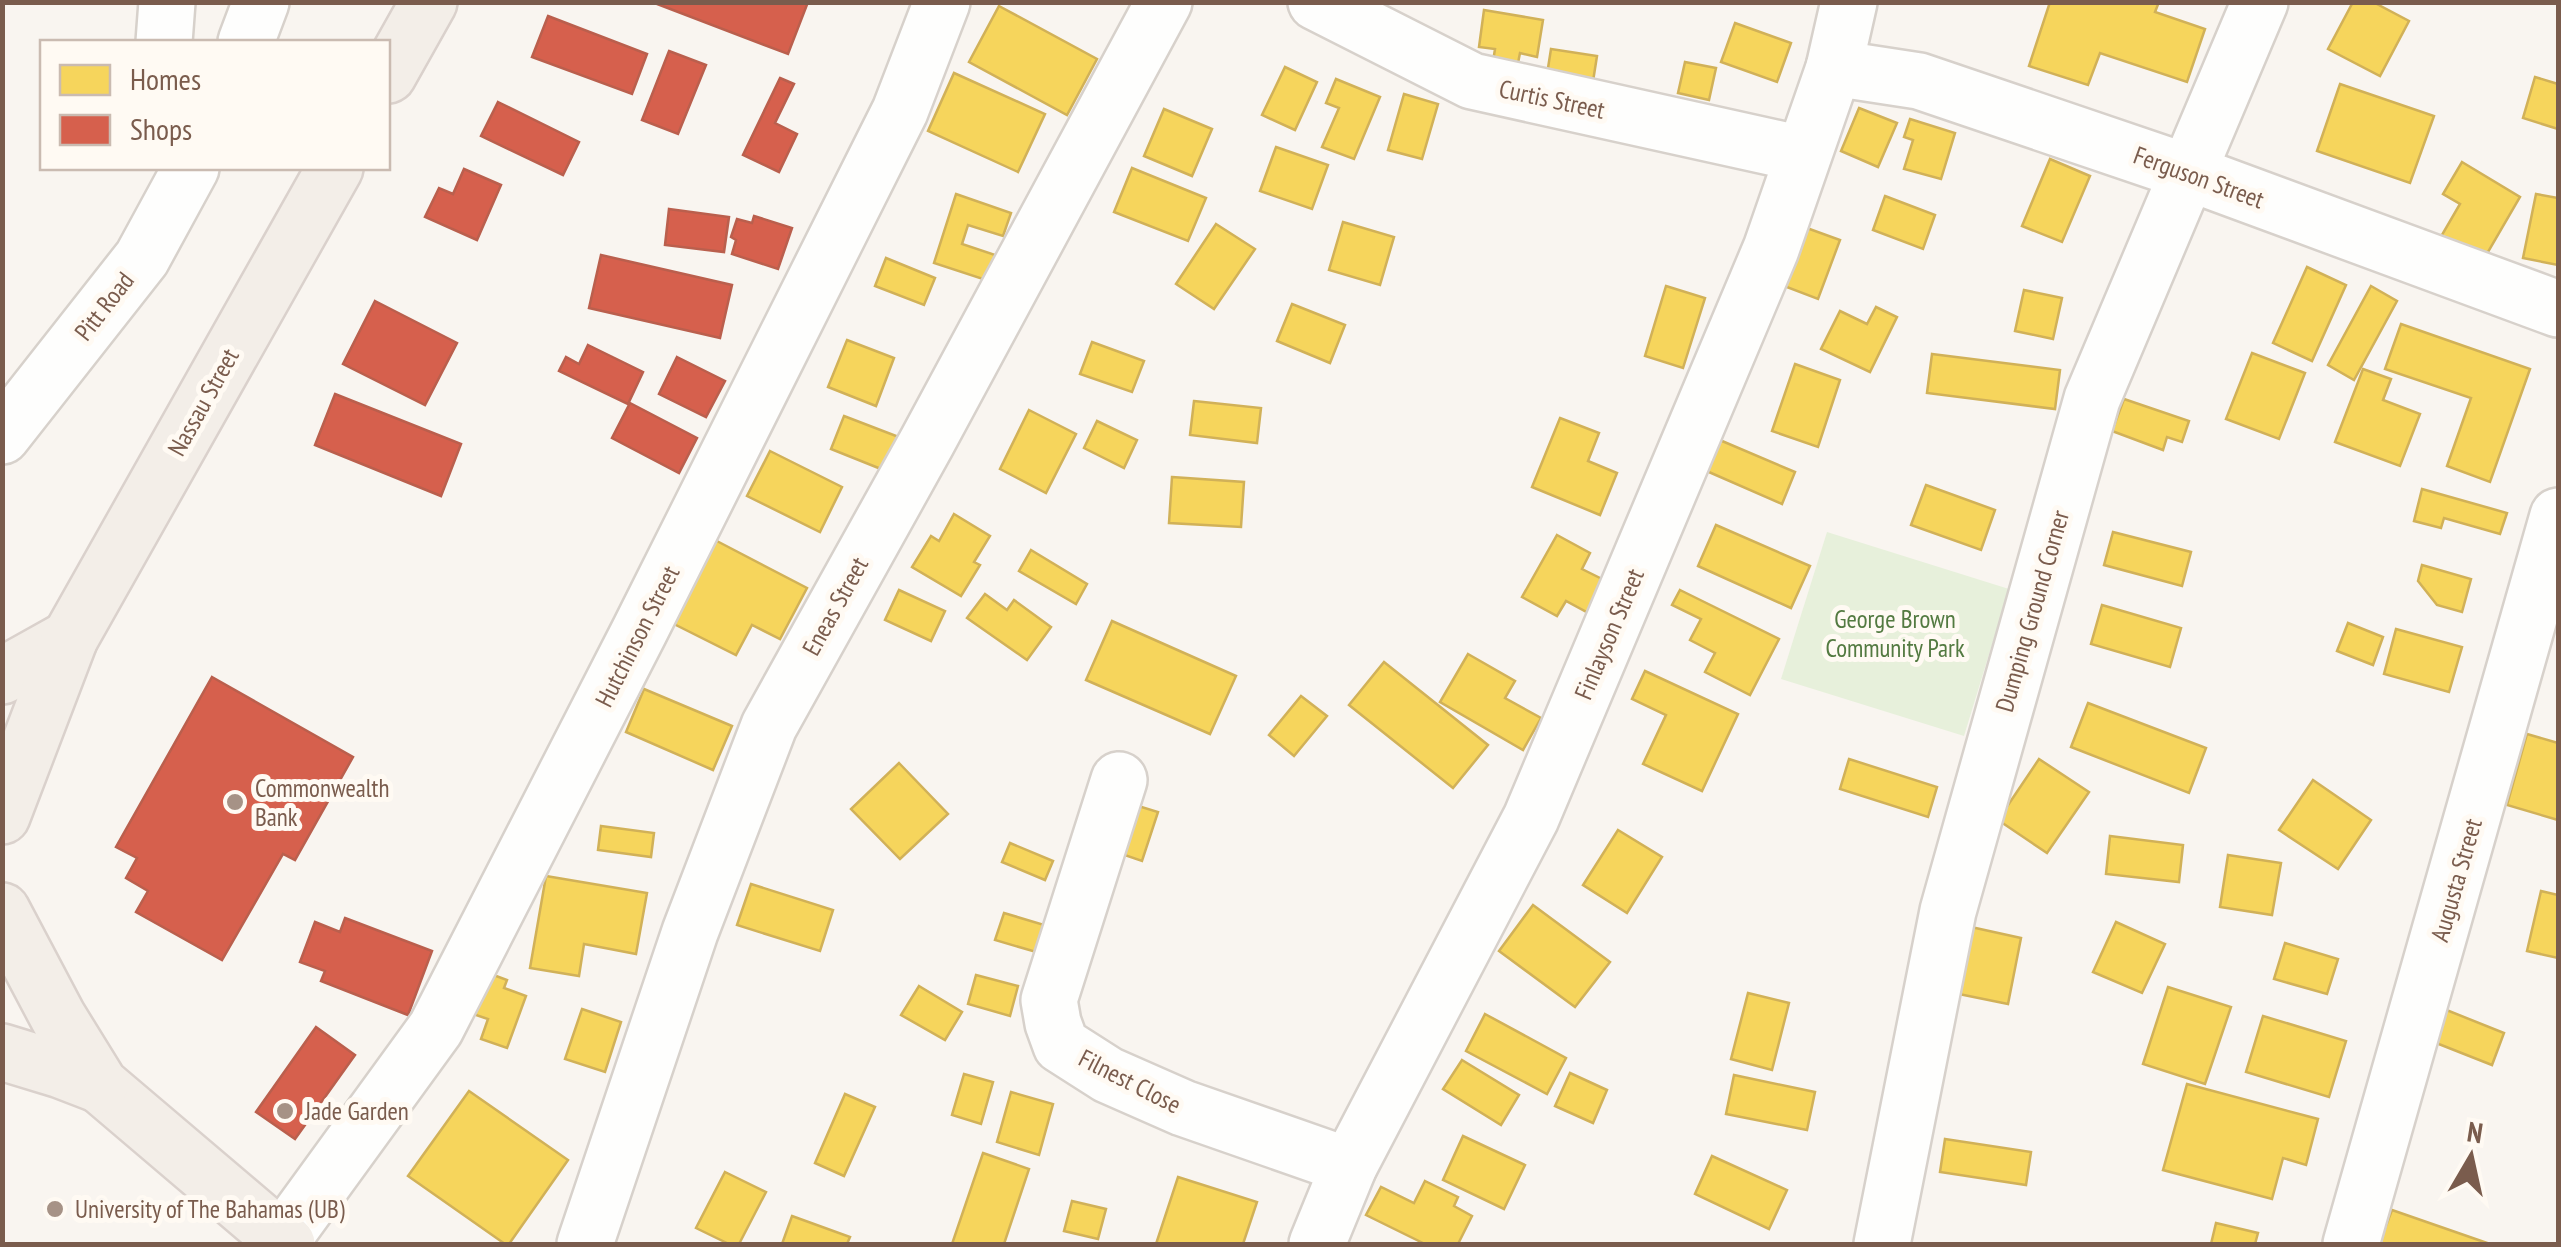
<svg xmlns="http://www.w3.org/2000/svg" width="2561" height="1247" font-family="'PT Sans Narrow',sans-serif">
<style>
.green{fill:#e7f0db}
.homes{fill:#f6d55c;stroke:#d1b158;stroke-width:2.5}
.shops{fill:#d6604d;stroke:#ba5f4d;stroke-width:2.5}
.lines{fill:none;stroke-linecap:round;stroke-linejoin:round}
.minor-casing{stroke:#d7d1cb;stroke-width:60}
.major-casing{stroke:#dad1cc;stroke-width:60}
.minor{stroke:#fefefd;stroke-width:55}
.major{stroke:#f3eee8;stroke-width:55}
.poi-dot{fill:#a69286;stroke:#fffaf3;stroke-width:4}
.labels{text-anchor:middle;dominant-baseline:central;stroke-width:10;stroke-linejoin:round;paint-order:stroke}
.street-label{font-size:25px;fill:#7a5c4d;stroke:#fffaf3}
.park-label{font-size:25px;fill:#537a41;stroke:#fffaf3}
.poi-label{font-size:25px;fill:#7a5c4d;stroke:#fffaf3;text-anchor:start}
</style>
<rect width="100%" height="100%" fill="#f9f5f0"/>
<path class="green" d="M1827,532l182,57 -45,147 -183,-57z"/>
<g class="homes">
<path d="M2050,2h109l-4,10 50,17 -18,53 -87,-29 -12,32 -59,-19z"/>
<path d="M2353,2h20l36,19 -29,55 -52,-27z"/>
<path d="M999,6l98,53 -30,56 -98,-53z"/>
<path d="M1484,10l59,10 -6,37 -17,-4 -5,25 -24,-4 4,-25 -16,-2z"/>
<path d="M1735,23l56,20 -14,39 -56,-20z"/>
<path d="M1551,49l46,7 -6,38 -46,-7z"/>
<path d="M1685,62l31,6 -7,32 -31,-7z"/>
<path d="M1285,67l32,15 -22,48 -33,-15z"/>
<path d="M954,73l91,41 -27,58 -90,-41z"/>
<path d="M2535,77l23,7v45l-35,-11z"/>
<path d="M1336,79l44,18 -26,62 -32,-12 17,-39 -13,-5z"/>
<path d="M2340,84l94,32 -24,67 -93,-32z"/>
<path d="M1404,94l34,10 -16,55 -34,-9z"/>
<path d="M1859,108l38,15 -19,44 -37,-16z"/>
<path d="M1164,109l48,20 -20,47 -48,-20z"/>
<path d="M1910,119l45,14 -14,46 -37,-10 9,-29 -9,-3z"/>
<path d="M1276,147l52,18 -16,44 -52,-18z"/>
<path d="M2050,159l40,17 -28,66 -40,-16z"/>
<path d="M2462,162l58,35 -39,67 -42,-24 21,-36 -17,-10z"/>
<path d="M1132,168l74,30 -18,43 -74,-29z"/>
<path d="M956,194l55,19 -8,23 -35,-11 -6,19 39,13 -9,25 -58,-19z"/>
<path d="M2536,194l22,4v67l-35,-7z"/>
<path d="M1885,196l50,19 -12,34 -50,-19z"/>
<path d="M1343,222l51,15 -14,48 -51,-15z"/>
<path d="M1793,223l47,17 -22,59 -47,-18z"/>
<path d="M1216,224l39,25 -41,60 -38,-25z"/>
<path d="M886,258l49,20 -11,27 -49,-19z"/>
<path d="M2307,267l39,18 -34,76 -39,-18z"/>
<path d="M1666,286l39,12 -22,70 -38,-12z"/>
<path d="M2371,286l26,15 -43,79 -26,-15z"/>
<path d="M2024,290l38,8 -9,41 -38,-8z"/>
<path d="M1292,304l53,21 -15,38 -53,-22z"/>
<path d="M1876,307l21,10 -27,55 -49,-23 19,-38 27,13z"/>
<path d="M2401,324l129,45 -40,113 -43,-16 24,-68 -86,-29z"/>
<path d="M847,340l47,18 -18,48 -48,-19z"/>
<path d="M1092,342l52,19 -12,31 -52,-18z"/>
<path d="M2252,353l53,20 -26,66 -53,-20z"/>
<path d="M1932,354l128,16 -5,39 -128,-16z"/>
<path d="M1795,364l45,16 -22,67 -46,-16z"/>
<path d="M2363,369l28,10 -8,21 37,14 -20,52 -65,-24z"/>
<path d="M2124,399l65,22 -7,21 -15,-5 -4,13 -51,-19z"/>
<path d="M1194,401l67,7 -4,35 -67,-8z"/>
<path d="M1029,410l47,24 -30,59 -46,-24z"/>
<path d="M844,416l60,23 -13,34 -60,-24z"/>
<path d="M1560,418l39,15 -11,28 29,12 -17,42 -68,-28z"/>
<path d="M1097,421l40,19 -13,28 -40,-20z"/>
<path d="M1715,438l80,34 -13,32 -80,-35z"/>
<path d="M770,451l72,36 -22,45 -73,-36z"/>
<path d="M1172,477l72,5 -3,45 -72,-4z"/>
<path d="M1926,485l69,25 -14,40 -70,-25z"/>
<path d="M2422,489l85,24 -7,21 -56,-16 -3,10 -27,-7z"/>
<path d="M954,514l36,22 -16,26 6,3 -19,31 -49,-29 19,-31 8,5z"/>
<path d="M1716,525l94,41 -19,42 -93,-42z"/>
<path d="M2113,532l78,20 -9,34 -78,-21z"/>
<path d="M1557,535l33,18 -8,16 30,15 -18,32 -28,-15 -9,15 -35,-19z"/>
<path d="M713,539l94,49 -27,51 -28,-14 -16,30 -66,-33z"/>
<path d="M1031,550l56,34 -11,20 -57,-33z"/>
<path d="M2422,565l49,14 -9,33 -25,-7 -19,-24z"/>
<path d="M899,590l46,21 -14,30 -46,-21z"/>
<path d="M1680,590l99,49 -29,56 -45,-23 10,-19 -25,-13 11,-21 -29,-14z"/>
<path d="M985,594l22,16 7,-10 37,27 -24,33 -60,-42z"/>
<path d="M2102,605l79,23 -11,39 -79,-23z"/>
<path d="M1112,621l124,55 -26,58 -124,-54z"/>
<path d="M2348,623l35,14 -10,28 -36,-14z"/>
<path d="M2396,629l66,18 -13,45 -65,-18z"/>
<path d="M1468,654l47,27 -10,17 36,20 -18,32 -83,-48z"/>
<path d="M1384,662l104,83 -35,43 -104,-83z"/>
<path d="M1645,671l93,43 -36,77 -59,-27 23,-49 -34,-16z"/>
<path d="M644,689l88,37 -19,44 -87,-38z"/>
<path d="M1301,696l26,20 -33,40 -25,-21z"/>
<path d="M2088,703l118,45 -17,45 -118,-46z"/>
<path d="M2527,734l31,9v77l-51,-15z"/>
<path d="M1849,759l88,28 -9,30 -88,-28z"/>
<path d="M2039,759l50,33 -42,61 -49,-33z"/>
<path d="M899,763l49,51 -48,45 -49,-50z"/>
<path d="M2313,780l58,40 -33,49 -59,-39z"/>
<path d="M1122,801l36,11 -16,49 -35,-12z"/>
<path d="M601,826l53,7 -3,24 -53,-7z"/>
<path d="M1618,830l44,27 -35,56 -44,-28z"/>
<path d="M2110,836l73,9 -4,37 -73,-8z"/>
<path d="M1010,843l43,18 -8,19 -43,-18z"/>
<path d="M2228,855l53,8 -9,52 -52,-8z"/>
<path d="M546,876l101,17 -11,61 -52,-10 -5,32 -49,-8z"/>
<path d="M751,884l82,26 -13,41 -83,-26z"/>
<path d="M2541,891l17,4v63l-31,-7z"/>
<path d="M1533,905l77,57 -35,45 -76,-56z"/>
<path d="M1004,913l47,14 -8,27 -48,-14z"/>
<path d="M2116,922l49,22 -23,49 -49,-21z"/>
<path d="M1962,925l59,13 -13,66 -59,-12z"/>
<path d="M2285,943l53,16 -11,35 -53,-15z"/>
<path d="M472,967l35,13 -3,8 22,8 -19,52 -26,-9 7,-20 -30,-10z"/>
<path d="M976,975l42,11 -8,30 -42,-12z"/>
<path d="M919,986l43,26 -17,28 -44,-25z"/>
<path d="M2168,987l63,20 -26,77 -62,-20z"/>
<path d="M1748,993l41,10 -17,67 -41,-11z"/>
<path d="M2439,1007l65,26 -12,32 -66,-26z"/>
<path d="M582,1009l39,13 -16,50 -40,-13z"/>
<path d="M1485,1014l81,44 -19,36 -81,-43z"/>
<path d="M2263,1016l83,25 -17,56 -83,-25z"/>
<path d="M1462,1060l57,35 -18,30 -58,-36z"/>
<path d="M1570,1073l37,17 -14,33 -38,-17z"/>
<path d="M964,1074l29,8 -12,42 -29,-9z"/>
<path d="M1734,1075l81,17 -8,38 -81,-16z"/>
<path d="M2187,1084l131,35 -12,46 -23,-7 -11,41 -109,-29z"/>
<path d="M469,1091l99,69 -59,84h-4l-97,-68z"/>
<path d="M1011,1092l42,12 -14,51 -42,-13z"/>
<path d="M845,1094l30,13 -31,69 -29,-13z"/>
<path d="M1463,1136l62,29 -21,44 -61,-29z"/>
<path d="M1945,1139l86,13 -5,33 -86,-13z"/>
<path d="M983,1153l46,16 -25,75h-52z"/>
<path d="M1712,1156l75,34 -18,39 -74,-35z"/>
<path d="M725,1172l41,20 -27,52h-10l-33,-16z"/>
<path d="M1178,1177l79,25 -14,42h-87z"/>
<path d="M1425,1181l33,16 -4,9 18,10 -14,28h-33l-59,-29 15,-28 33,16z"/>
<path d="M1072,1201l34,8 -8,30 -34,-8z"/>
<path d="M2392,1210l98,34h-111z"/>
<path d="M792,1216l58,21 -3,7h-65z"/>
<path d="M2216,1223l42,10 -3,11h-44z"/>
</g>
<g class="shops">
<path d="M652,2h156l-20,52z"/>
<path d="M548,16l99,38 -15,40 -100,-37z"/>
<path d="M669,51l37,14 -28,69 -36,-14z"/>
<path d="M780,78l14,6 -19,39 22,11 -18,38 -36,-17z"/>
<path d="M498,102l81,40 -16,33 -82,-39z"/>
<path d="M464,169l37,16 -24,55 -52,-23 14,-29 14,6z"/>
<path d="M669,209l60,8 -5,35 -59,-7z"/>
<path d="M754,216l38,12 -14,41 -46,-15 4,-14 -5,-3 6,-18 15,4z"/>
<path d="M601,255l131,30 -12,53 -131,-30z"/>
<path d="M375,301l82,42 -32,62 -82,-41z"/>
<path d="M588,345l55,27 -15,32 -69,-33 7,-14 13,7z"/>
<path d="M677,357l48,24 -19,36 -47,-23z"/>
<path d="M335,394l126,50 -20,52 -126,-51z"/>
<path d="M630,403l67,35 -18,35 -67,-35z"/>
<path d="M212,677l141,80 -58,103 -12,-6 -61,106 -86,-48 12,-21 -22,-13 11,-20 -21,-11z"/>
<path d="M345,918l87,33 -24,64 -87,-34 4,-10 -25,-9 15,-40 25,10z"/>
<path d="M316,1027l39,28 -60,84 -39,-27z"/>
</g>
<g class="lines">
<g class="minor-casing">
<g id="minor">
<path d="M1316,2l156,79 330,73"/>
<path d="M164,42l3,-40"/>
<path d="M246,42l15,-40"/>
<path d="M1834,68l85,13 268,91 371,137"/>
<path d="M2,436l140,-178 49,-90"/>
<path d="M1119,780l-70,220 4,23 8,22 47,30 75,33 166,58"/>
<path d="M282,1240l154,-212 204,-398 260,-519 42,-109"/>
<path d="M585,1244l105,-312 79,-206 158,-284 237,-440"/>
<path d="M1317,1244l32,-78 182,-348 240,-569 63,-181 15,-66"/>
<path d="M1882,1244l66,-333 144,-512 168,-397"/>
<path d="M2351,1244l207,-728"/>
</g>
</g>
<g class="major-casing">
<g id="major">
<path d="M388,75l41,-73"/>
<path d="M2,676l68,-38"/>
<path d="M2,816l68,-178 265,-470"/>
<path d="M2,911l56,106 42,68 187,159"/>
<path d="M2,1052l59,18 39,15"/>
</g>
</g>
<use href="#minor" class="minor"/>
<use href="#major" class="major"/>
</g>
<g class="poi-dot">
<circle cx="235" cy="802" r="10"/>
<circle cx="285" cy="1111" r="10"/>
<circle cx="55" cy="1209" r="10"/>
</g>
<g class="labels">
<g class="street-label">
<text transform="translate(1552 99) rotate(12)">Curtis Street</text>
<text transform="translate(2199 177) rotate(20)">Ferguson Street</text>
<text transform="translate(104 306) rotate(-52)">Pitt Road</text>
<text transform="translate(203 402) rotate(-61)">Nassau Street</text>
<text transform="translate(835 606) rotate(-61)">Eneas Street</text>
<text transform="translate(2032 611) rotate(-74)">Dumping Ground Corner</text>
<text transform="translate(1609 634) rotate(-67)">Finlayson Street</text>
<text transform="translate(637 636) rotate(-63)">Hutchinson Street</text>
<text transform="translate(2456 880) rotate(-74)">Augusta Street</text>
<text transform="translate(1130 1081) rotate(27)">Filnest Close</text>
</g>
<g class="park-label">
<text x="1895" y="619">George Brown<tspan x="1895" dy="29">Community Park</tspan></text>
</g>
<g class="poi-label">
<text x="255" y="788">Commonwealth<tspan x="255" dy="29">Bank</tspan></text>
<text x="305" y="1111">Jade Garden</text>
<text x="75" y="1209">University of The Bahamas (UB)</text>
</g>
</g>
<rect width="2561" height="1247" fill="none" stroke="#7a5c4d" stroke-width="10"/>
<rect x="40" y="40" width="350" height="130" fill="#fffaf3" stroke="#cabbb1" stroke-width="2.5"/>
<rect x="60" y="65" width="50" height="30" fill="#f6d55c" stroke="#cabbb1" stroke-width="2.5"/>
<text x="130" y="90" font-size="30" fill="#7a5c4d">Homes</text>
<rect x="60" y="115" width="50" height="30" fill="#d6604d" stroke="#cabbb1" stroke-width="2.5"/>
<text x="130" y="140" font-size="30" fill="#7a5c4d">Shops</text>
<g transform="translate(2471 1157) rotate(9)" stroke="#fffaf3" stroke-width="8" paint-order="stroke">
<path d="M0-8L18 38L0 25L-18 38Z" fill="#7a5c4d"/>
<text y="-15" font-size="28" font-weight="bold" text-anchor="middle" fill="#7a5c4d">N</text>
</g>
</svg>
